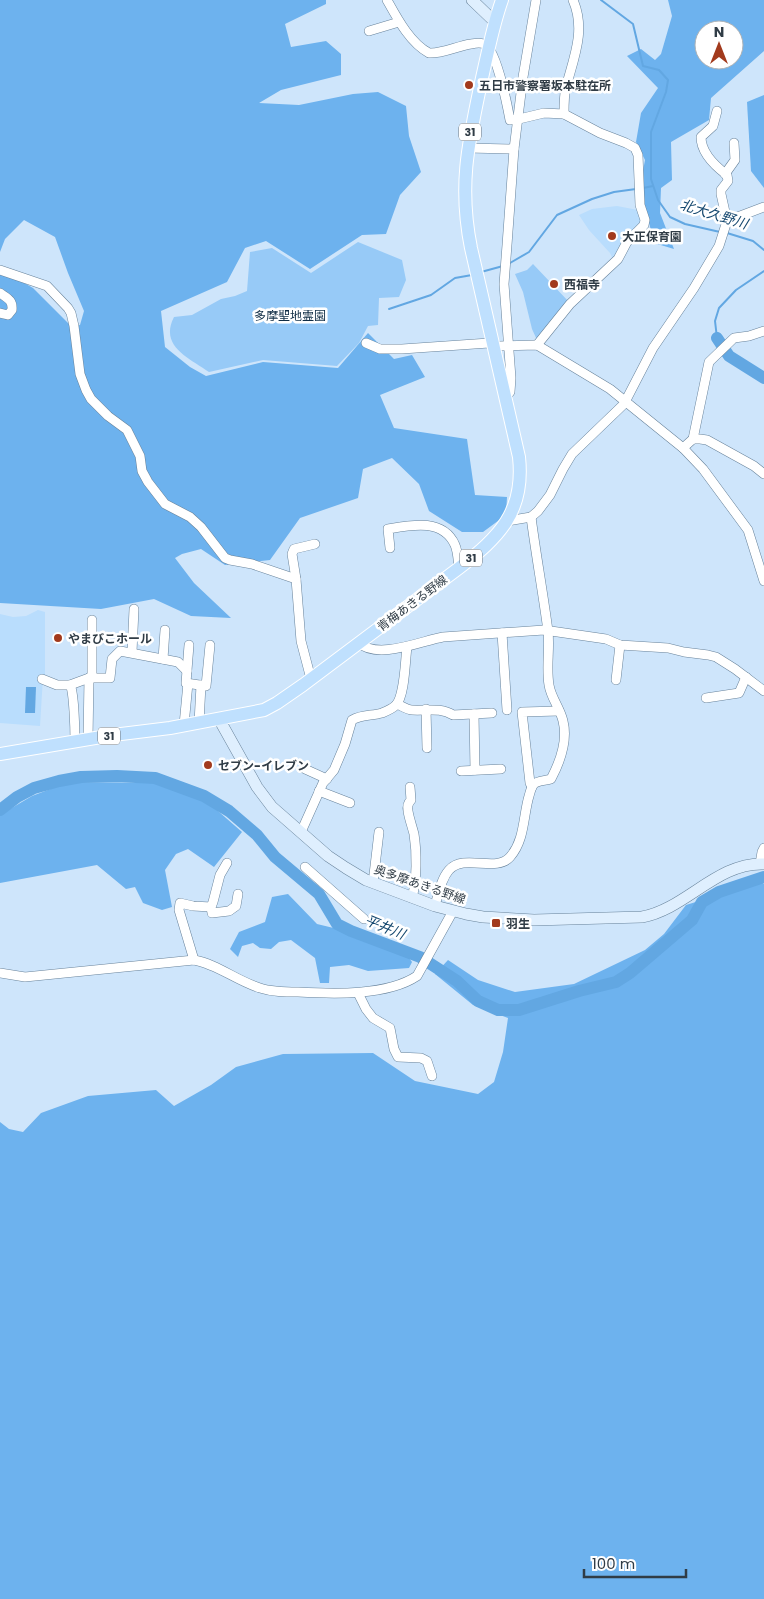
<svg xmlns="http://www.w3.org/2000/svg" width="764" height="1599" font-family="Poppins,'Noto Sans JP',sans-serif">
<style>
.built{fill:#b9ddfd}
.green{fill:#97caf7}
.forest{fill:#6db2ee;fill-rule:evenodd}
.water{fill:#62a7e2}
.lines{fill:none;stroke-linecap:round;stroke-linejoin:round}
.stream{stroke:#62a7e2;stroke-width:2}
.river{stroke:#62a7e2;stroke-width:12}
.minor-casing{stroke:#68839b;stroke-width:10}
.secondary-casing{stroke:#68839b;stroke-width:12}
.primary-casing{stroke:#fff;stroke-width:14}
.minor{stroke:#fff;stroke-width:9}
.secondary{stroke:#dfeffe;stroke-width:11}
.primary{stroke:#bfe0fe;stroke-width:12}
.poi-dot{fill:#a23a1d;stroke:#fff;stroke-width:2}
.labels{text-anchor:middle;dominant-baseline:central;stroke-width:5;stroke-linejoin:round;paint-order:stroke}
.shield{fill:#fff;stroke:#6e767e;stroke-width:1}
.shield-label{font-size:11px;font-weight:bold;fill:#303c46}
.poi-label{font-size:12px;font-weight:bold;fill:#303c46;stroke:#fff;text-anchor:start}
.park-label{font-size:12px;fill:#102d45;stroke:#fff}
.street-label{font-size:12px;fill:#303c46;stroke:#fff}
.water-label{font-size:14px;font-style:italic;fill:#15486f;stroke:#fff}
</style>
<rect width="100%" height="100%" fill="#cee5fb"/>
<g class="built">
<path d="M617,206l21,4 4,9 -1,5 -27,37 -4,-8 -21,-23 -10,-15 13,-6z"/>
<path d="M38,610l7,2v65h-2l-3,49 -40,-3v-109l13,3 13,-1z"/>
</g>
<g class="green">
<path d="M358,242l44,18 4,20 -7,17 -20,1 -1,27 -10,1 -9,17 -22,23 -74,-6 -54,12c-20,-14 -50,-26 -35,-55l18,-2 29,-16 14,-3 12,-5 3,-39 22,-4 39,25z"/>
<path d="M533,264l36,38 -32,38 -5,-11 -9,-37 -8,-18 12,-4z"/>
</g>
<g class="forest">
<path d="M0,0h326v4l-41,20 6,23 35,-6 15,13v21l-60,15 -22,13 40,2 54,-11 25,-2 28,14 3,30 12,36 -21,23 -14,39 -24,1 -52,34 -44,-28 -21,7 -18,34 -66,29 4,36 25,20 16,9 57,-14 75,6 30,-35 26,26 18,-4 13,22 -45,18 14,33 73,11 8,56 32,2 -1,18 -23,17h-21l-33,-21 -10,-27 -27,-26 -29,11 -5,29 -58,20 -30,42 -45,5 -24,-16 -19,5 -7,4 19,25 37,35 -40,-2 -37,-17 -53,10 -101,-6v-334l33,19 38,38 9,-1 4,-14 -16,-38 -13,-36 -31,-17 -19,19 -5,13z"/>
<path d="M668,0h96v51l-53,47 -2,22 -38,22 1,38 -11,8 -1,25 14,36 -20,-6 -9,-37 -3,-30 3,-16 -9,-18 5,-29 17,-25 -31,-32 14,-7 14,11 6,-6 11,-38zM704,30h30v30h-30z"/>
<path d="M764,95v93l-13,-17 -4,-69z"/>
<path d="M69,782l86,1 55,21 32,28 -28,35 -26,-18 -12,5 -11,16 7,37 -10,3 -19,-7 -8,-16 -9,2 -29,-24 -97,18v-68l32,-19z"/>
<path d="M761,882l3,2v715h-764v-477l9,7 14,3 18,-19 47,-17 68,-6 18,16 37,-21 25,-18 47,-13 90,-1 42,28 63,13 16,-12 9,-30 5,-34 -35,-13 -38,-31 13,-14 30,20 37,12 59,-8 71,-34 19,-16 22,-29z"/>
<path d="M288,894l29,30 29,7 63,27 3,4 -3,6 -41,3 -19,-6 -19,2 -1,16h-9l-5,-25 -24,-18 -12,2 -8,7 -11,-1 -7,-5 -11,3 -4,11 -8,-8 9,-17 26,-10 7,-25z"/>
</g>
<path class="water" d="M26,687h10l-1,26h-10z"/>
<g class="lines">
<g class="stream">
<path d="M601,0l32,24 10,42 16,4 9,10 -2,12 -15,40v47l7,21 12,17 15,7 35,8"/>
<path d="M643,188l10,-2"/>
<path d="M727,233l26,8 11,9"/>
<path d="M510,263l19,-11 28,-37 35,-16 22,-7 22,-3"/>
<path d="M481,272l22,-6"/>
<path d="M389,309l42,-14 24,-17 17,-3"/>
<path d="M717,338l-2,-17 4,-13 17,-18 28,-19"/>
</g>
<g class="river">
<path d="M717,338l12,18 35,22"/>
<path d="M0,810l17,-13 17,-9 25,-7 22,-4 36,-1 38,2 49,18 25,15 28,24 18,22 44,37 18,30 14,7 69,26 37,24 21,20 20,9h21l60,-19 37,-9 14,-9 62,-53 10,-18 17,-10 45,-15"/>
</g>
<g class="minor-casing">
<g id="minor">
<path d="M387,0c10,18 23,43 42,53 13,1 28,-7 42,-9 5,-1 11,-2 15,1 11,9 21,59 24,75l9,-1 25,-6 20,1 36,19 26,10 9,5 3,7 2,50 5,15 -1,5 -17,17 -9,17 -48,45 -33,41"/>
<path d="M369,31l30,-9"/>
<path d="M564,114c0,-9 0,-19 2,-27 8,-30 20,-57 7,-87"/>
<path d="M468,148l46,1"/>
<path d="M725,174l10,-14 -1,-17"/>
<path d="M727,221l37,-14"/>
<path d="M0,270l47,16 21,22 3,5 3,13 6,48 6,16 5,9 17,17 19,14 13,26 2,15 6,11 17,22 25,13 11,10 24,31 5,2 22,4 44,15 5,62 10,38"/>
<path d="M0,293c7,5 13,7 12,17l-4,5 -8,-2"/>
<path d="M366,343l14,6h22l87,-6 10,3 38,-1 73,44 73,59 20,21 45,61 16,51"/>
<path d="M506,397l4,-5 1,-14 -7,-94 3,-39 7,-96 9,-72 13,-77"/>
<path d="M693,439h7l7,1 47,26 10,8"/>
<path d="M683,448l10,-9 16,-77 25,-24 15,-2 15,-5"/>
<path d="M507,521l24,-4 7,-6 12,-16 13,-26 9,-15 52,-50 29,-56 41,-60 25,-42 8,-25 -6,-27v-4l7,-9 -1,-6c-12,-9 -26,-22 -26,-38l12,-11 4,-15"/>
<path d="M390,548l-2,-19c23,-4 55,-11 67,16 3,7 3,15 4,23"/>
<path d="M296,579l-4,-25 2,-5 21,-5"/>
<path d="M92,620v57"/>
<path d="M502,633l5,77"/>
<path d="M359,643c19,17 62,-2 84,-6l101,-7 62,9 14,6 48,3 16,4 24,3 8,2 19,12 29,22"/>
<path d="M189,645l-3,38 20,3 4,-41"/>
<path d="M132,652l2,-43"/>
<path d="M163,659l2,-29"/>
<path d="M42,679l15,6h13l19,-7h21l2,-19 8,-8 58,11 9,9"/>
<path d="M616,680l4,-35"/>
<path d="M70,685c4,6 5,46 5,56"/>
<path d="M706,698l33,-5 7,-16"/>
<path d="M397,704c5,2 10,6 15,6 14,1 29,-3 41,5l39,-2"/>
<path d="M426,709l1,39"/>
<path d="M474,714l1,56"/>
<path d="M199,723l2,-38"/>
<path d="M184,725l4,-42"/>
<path d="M88,739l1,-61"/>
<path d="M305,769l22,10"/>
<path d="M461,771l40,-2"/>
<path d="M410,787l1,13c-3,3 -4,6 -3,11 1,7 4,15 6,23 3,19 3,45 -2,64"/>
<path d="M532,787l-2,-4 -8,-71 37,-1"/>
<path d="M319,791l31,12"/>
<path d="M301,832l22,-49 11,-13 11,-26 7,-24c10,-6 20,-4 30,-7 5,-2 11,-5 14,-8 9,-10 9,-44 11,-58"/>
<path d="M227,863l-7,12 -7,27 -2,5 1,6 17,-2 7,-5 2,-12"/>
<path d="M760,864l2,-12 2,-4"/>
<path d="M305,867l59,52"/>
<path d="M373,883l6,-51"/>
<path d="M435,906c3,-11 6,-27 14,-36 15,-17 47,3 61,-13 15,-17 13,-41 19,-61 1,-3 2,-8 4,-11 4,-5 12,-4 18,-6 9,-17 17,-38 12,-58 -3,-13 -12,-23 -14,-36 -3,-18 1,-36 -1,-54 -5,-38 -12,-76 -17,-114"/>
<path d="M194,960l-15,-50 1,-7 13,3 18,1"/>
<path d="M0,973l25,4 169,-17c23,4 43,21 66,28 12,4 25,4 38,4 35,2 89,4 119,-16l36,-65"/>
<path d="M358,993l8,16 7,9 17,10 4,21 4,8 23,1 6,3 5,15"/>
</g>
</g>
<g class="secondary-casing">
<g id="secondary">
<path d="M472,0l23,22"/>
<path d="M219,719l38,68 15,20 56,49 18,12 20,12 69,26 31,8 17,3 51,3 108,-3c44,-8 75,-55 122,-53"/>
</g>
</g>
<g class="primary-casing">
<path id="primary" d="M0,754l113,-19 57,-7 94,-18 13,-7 26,-18 156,-117c40,-31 66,-56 60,-111l-48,-209c-13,-64 -2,-108 11,-170 6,-26 11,-53 20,-78"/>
</g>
<use href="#minor" class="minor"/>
<use href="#secondary" class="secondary"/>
<use href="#primary" class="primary"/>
</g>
<g class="poi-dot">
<circle cx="469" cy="85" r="5"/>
<circle cx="612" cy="236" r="5"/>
<circle cx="554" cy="284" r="5"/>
<circle cx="58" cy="638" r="5"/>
<circle cx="208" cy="765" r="5"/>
<rect x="491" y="918" width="10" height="10" rx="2.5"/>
</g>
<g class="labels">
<g class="shield">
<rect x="459" y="123.5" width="22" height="17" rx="4"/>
<rect x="460" y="549.5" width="22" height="17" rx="4"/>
<rect x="98" y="727.5" width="22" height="17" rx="4"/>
</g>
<g class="shield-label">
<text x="470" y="132">31</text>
<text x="471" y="558">31</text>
<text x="109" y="736">31</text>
</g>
<g class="poi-label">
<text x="479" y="85">五日市警察署坂本駐在所</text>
<text x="622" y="236">大正保育園</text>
<text x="564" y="284">西福寺</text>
<text x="68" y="638">やまびこホール</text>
<text x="218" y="765">セブン-イレブン</text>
<text x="506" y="923">羽生</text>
</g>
<g class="park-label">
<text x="290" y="315">多摩聖地霊園</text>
</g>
<g class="street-label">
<text transform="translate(412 603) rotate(-37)">青梅あきる野線</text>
<text transform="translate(420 884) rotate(19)">奥多摩あきる野線</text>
</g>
<g class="water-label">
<text transform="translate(714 214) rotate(17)">北大久野川</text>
<text transform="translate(385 927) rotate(22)">平井川</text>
</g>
</g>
<g transform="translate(719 45)"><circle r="24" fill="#ffffff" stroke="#acb1b5"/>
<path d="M0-4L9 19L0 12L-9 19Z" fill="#a23a1d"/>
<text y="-8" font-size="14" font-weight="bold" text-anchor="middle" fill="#303c46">N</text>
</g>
<path d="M584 1569v8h102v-8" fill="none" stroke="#303c46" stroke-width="2.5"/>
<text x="592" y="1569" font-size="15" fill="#303c46" stroke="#ffffff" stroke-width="4" paint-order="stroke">100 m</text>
</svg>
